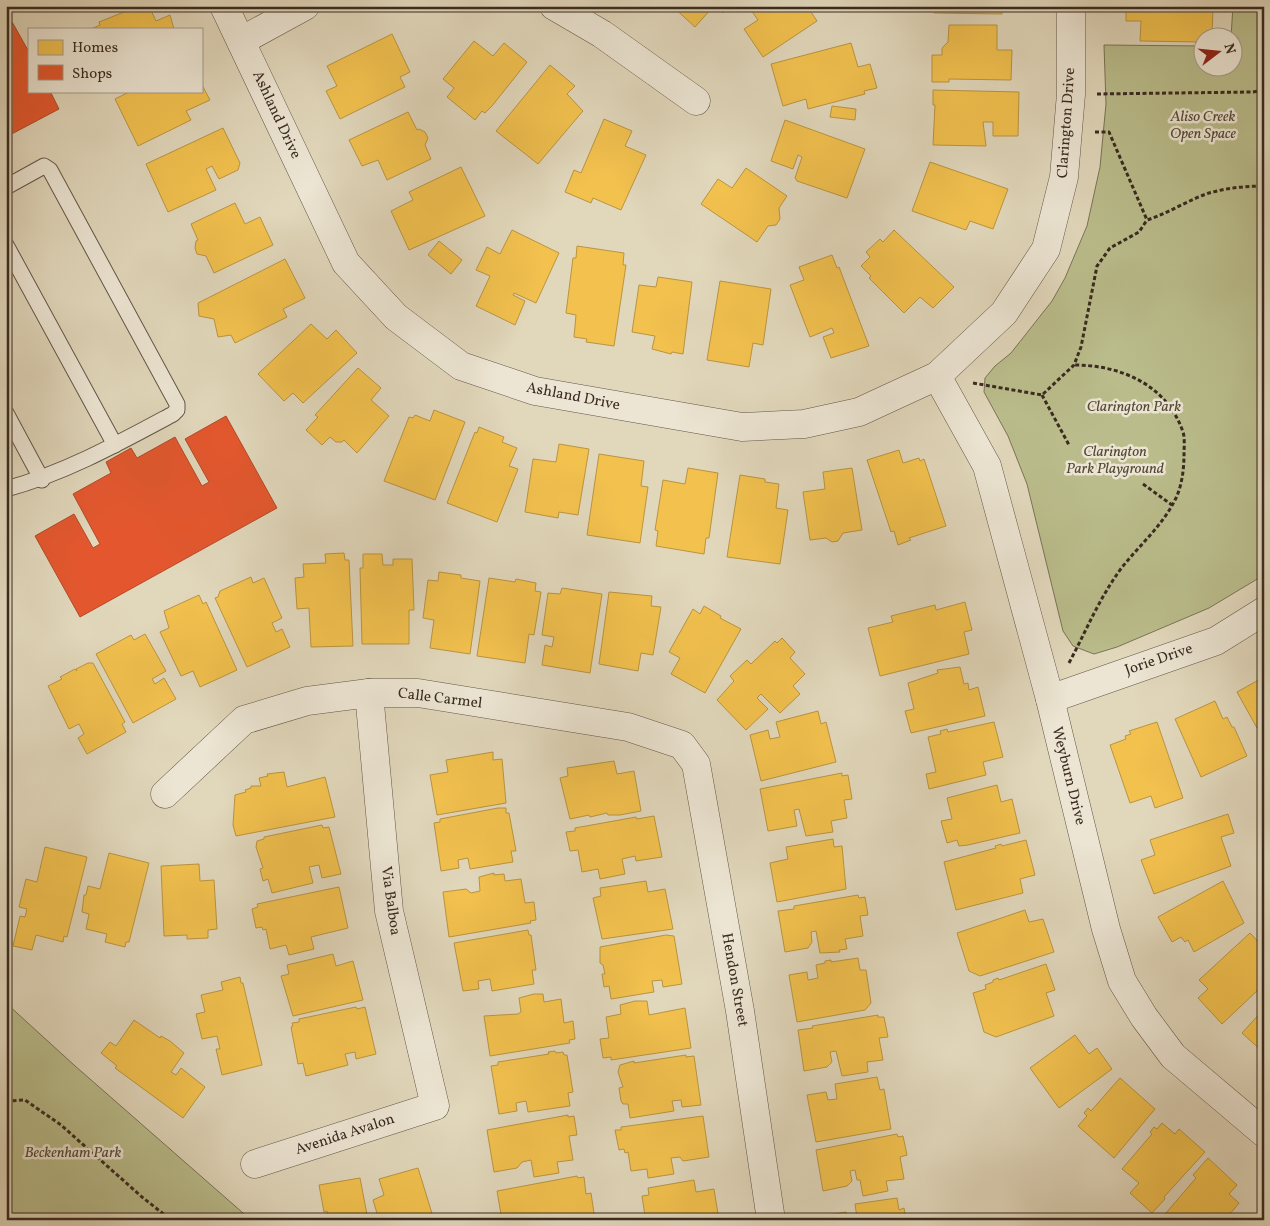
<svg xmlns="http://www.w3.org/2000/svg" width="1270" height="1226" font-family="Vollkorn,serif">
<style>
.green{fill:#babc8b;stroke:#7a7456}
.homes{fill:#f2c14e;stroke:#ba9440}
.shops{fill:#e4572e;stroke:#b14a2a}
.lines{fill:none;stroke-linecap:round;stroke-linejoin:round}
.service-casing{stroke:#635648;stroke-width:17}
.minor-casing{stroke:#635648;stroke-width:29}
.path{stroke:#392b21;stroke-width:3;stroke-dasharray:4 2.5;stroke-linecap:butt}
.service{stroke:#ece5d3;stroke-width:15}
.minor{stroke:#ece5d3;stroke-width:28}
.labels{text-anchor:middle;dominant-baseline:central;stroke-width:5;stroke-linejoin:round;paint-order:stroke}
.street-label{font-size:15px;fill:#392b21;stroke:#ece5d3}
.park-label{font-size:15px;font-style:italic;fill:#534836;stroke:#ece5d3}
</style>
<rect width="100%" height="100%" fill="#e1d7bb"/>
<filter id="stains"><feTurbulence type="fractalNoise" baseFrequency=".004" numOctaves="4"/><feColorMatrix values="0 0 0 0 .2 0 0 0 0 .09 0 0 0 0 .02 0 0 0 .5 -.17"/></filter>
<radialGradient id="worn" r=".72"><stop offset=".6" stop-color="#630" stop-opacity="0"/><stop offset="1" stop-color="#630" stop-opacity=".3"/></radialGradient>
<g class="green">
<path d="M1233,6h31v569l-55,33 -92,39 -23,7 -21,-8 -10,-15 -36,-147 -19,-48 -24,-44 1,-14 10,-12 16,-13 41,-52 13,-23 22,-52 13,-59 6,-63 -2,-59 98,1v22h30v-30l-1,-1z"/>
<path d="M6,1003l68,62 177,155h-245z"/>
</g>
<g class="homes">
<path d="M69,6h17l-14,6z"/>
<path d="M139,6h10l7,15 14,-6 4,14h-83l9,-4 -1,-3z"/>
<path d="M672,6h35l4,3 -16,18z"/>
<path d="M715,6h14l-6,7z"/>
<path d="M748,6h59l10,15 -54,36 -19,-28 14,-9z"/>
<path d="M934,6h72v3h-4v5l-68,-1z"/>
<path d="M1128,6h85l-1,32h-10v4l-62,-1 1,-20h-15v-12l2,1z"/>
<path d="M949,25h48v25h15l-1,30 -62,-1v3h-17v-27h10v-7l6,-6z"/>
<path d="M392,34l18,38 -10,5 5,10 -65,32 -14,-28 11,-5 -10,-20z"/>
<path d="M474,41l19,15 11,-13 23,19 -35,44 -7,7 -3,-2 -7,9 -28,-23 7,-9 -11,-9z"/>
<path d="M851,43l7,24 12,-3 7,24 -13,3 1,3 -57,15 -2,-10 -23,7 -12,-42z"/>
<path d="M550,65l25,21 -8,8 16,17 -45,53 -42,-33z"/>
<path d="M201,83l9,17 -24,11 5,9 -53,26 -23,-47 16,-8h70z"/>
<path d="M933,90l86,2 -1,44h-25v-14h-10l3,24 -53,-1 2,-40h-2z"/>
<path d="M832,106l24,3 -1,11 -25,-3z"/>
<path d="M408,112l9,18 2,-1 6,3 3,6 -3,7 6,14 -44,21 -9,-20 -16,6 -13,-26z"/>
<path d="M604,119l28,12 -7,15 21,9 -25,55 -28,-12 -2,5 -26,-11 9,-22 7,3z"/>
<path d="M785,120l80,29 -18,49 -50,-17 -2,-3 7,-21 -4,-2 -5,14 -22,-8z"/>
<path d="M223,128l17,35 -2,7 -19,9 -7,-13 -6,3 10,21 -48,22 -22,-48z"/>
<path d="M930,162l78,27 -15,40 -23,-8 -4,9 -54,-19z"/>
<path d="M461,167l24,49 -76,34 -18,-39 22,-11 -4,-8z"/>
<path d="M746,168l41,28 -8,12 1,11 -4,6 -8,1 -11,16 -56,-38 17,-25 14,9z"/>
<path d="M235,203l10,21 15,-7 13,28 -59,28 -8,-17 -9,-2 -2,-6 1,-7 2,-1 -7,-16z"/>
<path d="M512,230l47,23 -23,50 -22,-10 -1,2 12,6 -10,24 -39,-19 14,-30 -14,-6 11,-23 13,7z"/>
<path d="M894,230l60,57 -21,21 -13,-11 -16,16 -35,-35 2,-2 -10,-10 9,-9 -4,-5 14,-13 3,3z"/>
<path d="M439,241l23,19 -11,14 -23,-19z"/>
<path d="M577,246l47,7 -1,12h3l-12,81 -28,-4 1,-3 -13,-2 2,-22 -10,-2 7,-55h3z"/>
<path d="M832,255l5,13 2,-1 30,79 -38,12 -8,-21 11,-4 -2,-5 -22,9 -20,-52 14,-5 -5,-13z"/>
<path d="M285,259l20,39 -22,11 4,8 -52,26 -4,-8 -13,2 -4,-18 -15,-3 -1,-13z"/>
<path d="M658,277l34,5 -9,72 -11,-2 -1,2 -19,-5 3,-13 -23,-4 7,-47 17,2z"/>
<path d="M720,281l51,8 -8,56 -10,-2 -4,24 -42,-7z"/>
<path d="M311,324l16,15 9,-9 21,23 -54,50 -10,-10 -9,8 -26,-27z"/>
<path d="M358,368l23,20 -10,12 18,16 -32,37 -13,-13 -2,2h-6l-6,-5 -8,8 -16,-15 12,-13 -3,-2z"/>
<path d="M434,410l31,12 -30,78 -51,-19 25,-64 4,1 2,-3 15,6z"/>
<path d="M479,427l25,10 -2,5 15,6 -8,18 9,3 -21,53 -50,-19 28,-71 2,1z"/>
<path d="M559,444l30,5 -11,66 -19,-3 -1,6 -33,-6 8,-53 23,3z"/>
<path d="M899,450l4,13 16,-5 1,3 4,-2 22,67 -37,12 2,2 -13,5 -4,-14 -3,1 -24,-72z"/>
<path d="M599,454l45,7 -3,25 7,1 -8,56 -53,-8z"/>
<path d="M688,468l30,5 -9,65h-3l-2,16 -48,-8 2,-15 -3,-1 8,-50 22,4z"/>
<path d="M852,468l10,62 -19,3 -5,8 -6,1 -6,-4 -16,2 -7,-48 22,-3 -2,-17z"/>
<path d="M740,475l25,4v3l14,2 -3,24 12,2 -8,54 -53,-7z"/>
<path d="M344,553l1,7h4l4,86 -42,1 -2,-39 -12,1 -2,-31 9,-1 -1,-13 23,-1 -1,-9z"/>
<path d="M363,554h19l1,11h10v-6h19l2,51h-5v34h-47l-2,-76h3z"/>
<path d="M439,572l22,3v3l19,3 -10,73 -40,-6 4,-28 -11,-2 5,-38 10,1z"/>
<path d="M251,577l2,6 11,-5 18,40 -10,5 4,9 6,-3 8,18 -43,20 -32,-69 3,-1 2,-6z"/>
<path d="M489,578l26,4 1,-3 20,4 -1,8 6,1 -7,43 -5,-1 -4,29 -48,-7z"/>
<path d="M562,588l40,6 -12,79 -48,-8 3,-20 7,2 2,-10 -12,-2 6,-42 12,1z"/>
<path d="M609,592l43,4 -1,10 10,1 -8,48 -12,-2 -3,18 -39,-7z"/>
<path d="M199,595l4,9 3,-2 31,68 -37,17 -7,-16 -12,5 -21,-44 9,-4 -5,-17z"/>
<path d="M965,602l7,28 -8,2 5,22 -89,22 -12,-48 25,-6 -2,-6 44,-11 1,5z"/>
<path d="M704,606l17,10 -1,2 21,11 -36,64 -34,-19 9,-16 -11,-6 24,-43 7,5z"/>
<path d="M145,634l21,37 -14,8 3,5 9,-6 12,21 -43,24 -37,-69 35,-19 3,5z"/>
<path d="M782,638l13,14 -5,6 15,16 -12,12 7,8 -20,19 -19,-19 -4,4 11,11 -22,21 -29,-30 17,-19 -4,-5 17,-16 4,4 24,-23 2,2z"/>
<path d="M88,663h5l32,59 -3,2 4,8 -39,22 -9,-16 6,-4 -5,-10 -10,5 -21,-43 14,-7 -2,-2 15,-8 2,2 -1,-2z"/>
<path d="M960,667l4,17 4,-1 1,7 9,-3 7,29 -74,17 -6,-22 9,-2 -6,-26 30,-10 -1,-3z"/>
<path d="M1264,677v61h-1l-3,-5 2,-2 -3,-4 -2,1 -20,-36z"/>
<path d="M1215,701l8,18 4,-2 5,10h2l13,29 -46,21 -26,-58z"/>
<path d="M818,711l3,13 5,-2 10,40 -75,19 -11,-46 18,-5 2,9 10,-2 -4,-15z"/>
<path d="M994,722l9,35 -20,5 3,13 -57,14 -3,-15 10,-2 -8,-35 13,-3 -1,-3 7,-2 1,3z"/>
<path d="M1157,722l26,76 -28,10 -4,-12 -21,7 -20,-58 16,-6 -1,-3 6,-2 -2,-3z"/>
<path d="M493,752v8l9,-1 4,44 -69,12 -7,-40 18,-3 -2,-12z"/>
<path d="M614,761l3,13 17,-3 7,40 -21,4h-12l-1,-2 -17,4 -1,-2 -19,4 -10,-41 8,-2 -1,-8z"/>
<path d="M284,772l3,15 38,-10 10,40 -99,19 -3,-11 2,-30 11,-3 -1,-2 6,-2v-2h10l-2,-8 9,-2 -1,-2z"/>
<path d="M842,773v3l6,-1 4,24 -8,1 3,18 -16,3 2,11 -27,4 -7,-27 -5,1 3,16 -29,5 -8,-42z"/>
<path d="M997,785l4,17 11,-3 8,34 -52,12 -9,1 -2,-6 -10,3 -6,-22 11,-2 -5,-21z"/>
<path d="M498,808h8v5h3l7,38h-5l2,11 -43,7 -2,-11 -10,2 1,8 -18,3 -7,-48 6,-1v-3z"/>
<path d="M1228,814l6,19 -13,4 10,29 -77,28 -13,-34 14,-5 -5,-15z"/>
<path d="M654,816l8,41 -26,4 -1,-5 -13,3 3,15 -25,5 -2,-10 -16,3 -4,-22 -8,1 -4,-19 9,-1v-3l61,-11 1,2z"/>
<path d="M322,825l1,3 6,-1 12,47 -19,4 -3,-13 -10,2 4,16 -41,10 -4,-14 -5,2 -3,-12 3,-1 -7,-21 1,-6 7,-2v-2z"/>
<path d="M833,839l1,8 8,-1 4,43 -69,13 -7,-39 18,-4 -2,-12z"/>
<path d="M1026,840l9,35 -15,4 3,14 -67,17 -12,-48 52,-14 -1,-2 6,-2 1,2z"/>
<path d="M45,847l42,10 -20,80 -3,-1 -1,6 -27,-7 -4,15 -19,-4 7,-30 5,1 2,-8 -8,-2 7,-28 11,3z"/>
<path d="M109,853l40,10 -20,79h-3l-1,5 -20,-5 2,-8 -21,-5 3,-15 -7,-2 2,-17h2l2,-9 12,3z"/>
<path d="M199,864l1,17 14,-1 3,49 -9,1v8l-21,1v-4l-23,1 -3,-70z"/>
<path d="M494,873v2l10,-1 1,7 16,-2 4,24 9,-1 2,18 -6,1 1,2 -82,14 -6,-45 23,-3 5,4 9,-2 -1,-14z"/>
<path d="M646,881l2,11 17,-3 8,40 -71,10 -9,-41 8,-2 -1,-8z"/>
<path d="M1223,881l21,42 -50,29 -6,-12 -3,2 -4,-5 -9,5 -14,-25z"/>
<path d="M339,887l9,41 -37,9 3,12 -25,6 -3,-10 -16,4 -4,-20 -3,1 -1,-3 -6,1 -4,-19 6,-2 -1,-3z"/>
<path d="M858,895l1,3 6,-1 3,18 -8,1 3,20 -18,3 2,10 -8,1 1,2 -20,1 -4,-22 -5,1 1,10 -4,6 -23,4 -7,-41 16,-2v-3z"/>
<path d="M1025,910l4,12 14,-3 11,33 -74,24 -11,-5 -12,-38z"/>
<path d="M528,930l1,5h2l5,35h-4l2,14 -42,7 -2,-12 -12,2 1,8 -16,2 -9,-48z"/>
<path d="M1250,933l14,15v40l-4,4 -2,-2 -36,34 -24,-26 10,-9 -9,-9z"/>
<path d="M666,935l8,1 8,48 -19,3 -1,-7 -10,1 2,11 -43,7 -2,-13 -5,1 -2,-13h3l-2,-9 -3,-2v-16z"/>
<path d="M333,954l3,12 17,-5 10,39 -70,16 -12,-40 8,-2 -2,-9z"/>
<path d="M858,958l2,12h6l5,33 -6,7 -68,12 -8,-47 18,-3 1,8 10,-2 -2,-13 9,-2v-2l6,-1v2z"/>
<path d="M1046,964l9,26 -9,3 8,23 -58,21 -12,-5 -11,-39 13,-4 -1,-4 8,-3v-2l5,-2 1,2z"/>
<path d="M240,977l1,6h2l19,82 -40,10 -6,-26h4l-3,-13 -15,3 -6,-25 9,-2 -4,-17 22,-5 -2,-8z"/>
<path d="M534,994h9l1,8 17,-3 3,24 9,-2 2,18 -6,1 1,3 -80,13 -6,-40 34,-2 3,-2 -2,-14z"/>
<path d="M635,1001h12l2,14 36,-7 6,40 -80,12v-3l-8,1 -3,-19 9,-1 -3,-21 15,-3 -1,-9z"/>
<path d="M356,1007l1,2 8,-2 11,47 -20,5 -1,-7 -10,2 3,11 -42,11 -3,-13 -5,1 -7,-37 2,-1 -1,-3 7,-1v-3z"/>
<path d="M1264,1009v44l-22,-20z"/>
<path d="M878,1015v2h6l4,20 -9,1 4,22 -16,2 1,10 -26,4 -6,-25 -6,1 2,10 -5,5 -23,4 -6,-41 15,-2 -1,-2z"/>
<path d="M134,1020l26,18 1,-2 9,5 14,12 -13,19 5,3 5,-7 24,19 -22,31 -68,-50 2,-2 -16,-13 9,-11 6,4z"/>
<path d="M1075,1035l14,19 8,-6 15,21 -53,39 -29,-40z"/>
<path d="M555,1051l1,2 7,-1 1,3h3l6,37 -5,1 2,13 -42,6 -2,-11 -10,2 1,8 -18,3 -8,-48 7,-1v-3l51,-8 -1,-2z"/>
<path d="M686,1055v2l8,-1 7,49 -19,2 -1,-7 -9,1 2,10 -44,7 -2,-14h-5l-2,-3 -2,-13 4,-1 -5,-15 2,-7 14,-4v2z"/>
<path d="M877,1077l3,13 4,-1 7,40 -75,13 -9,-47 19,-3 2,8 9,-1 -2,-15z"/>
<path d="M1120,1078l35,31 -41,49 -36,-32 9,-10 -3,-3 4,-5 3,3z"/>
<path d="M568,1115v2l6,-1 3,19 -8,1 4,24 -16,2 2,11 -25,4 -3,-17 -9,2 -5,6 -23,4 -7,-42z"/>
<path d="M703,1116l6,41 -26,4 -3,-4 -9,1 3,16 -26,4 -1,-9 -16,2 -3,-19 -3,1 -1,-4 -5,1 -4,-20h6v-3z"/>
<path d="M1162,1123l13,11 4,-5 26,23 -41,45 1,2 -13,14 -22,-20 9,-10 -17,-14 30,-35 -2,-2 4,-5 3,2z"/>
<path d="M897,1134l1,3 5,-1 4,19 -7,2 4,22 -18,2 2,10 -25,5 -3,-16h-3l-2,-10 -5,1 2,10 -5,5 -24,5 -7,-41z"/>
<path d="M1208,1158l29,27 -8,9 10,9 -14,17h-65l36,-42 -3,-3z"/>
<path d="M418,1168l16,52h-55l-6,-20 11,-5 -5,-16z"/>
<path d="M577,1176l1,2 6,-1 2,17 5,-1 4,27h-93l-5,-29z"/>
<path d="M360,1178l8,42h-45l6,-1 -2,-8 -3,1 -5,-27z"/>
<path d="M694,1180l2,12 18,-3 5,31h-80l9,-2v-2h-3l-3,-20 7,-1 -1,-7z"/>
<path d="M897,1198l2,12 5,-2 2,12h-78l-1,-5 19,-3 1,7 10,-1 -2,-14z"/>
</g>
<g class="shops">
<path d="M6,11l23,41v39h21l9,18 -53,28z"/>
<path d="M226,416l51,92 -197,109 -45,-81 39,-22 19,34 7,-4 -27,-50 38,-21 -5,-11 25,-14 6,10 38,-21 27,49 7,-4 -24,-43z"/>
</g>
<g class="lines">
<g class="service-casing">
<g id="service">
<path d="M6,187l38,-21 6,4 127,234v6l-4,4c-54,29 -108,59 -167,75"/>
<path d="M6,245l109,200"/>
<path d="M6,413l36,67"/>
</g>
</g>
<g class="minor-casing">
<g id="minor">
<path d="M224,6l122,257 50,54 65,49 74,25 207,36 62,-3 55,-12 78,-36 67,-63 42,-64 18,-72 7,-83v-88"/>
<path d="M554,6l48,28 94,67"/>
<path d="M241,41l64,-35"/>
<path d="M937,376l50,90 63,233 56,230 16,52 22,36 29,39 91,77"/>
<path d="M1050,699l166,-58 48,-30"/>
<path d="M165,794l79,-74 63,-19 62,-8h49l210,34 54,18 14,19 44,247 31,209"/>
<path d="M255,1164l180,-58 -46,-195 -20,-218"/>
</g>
</g>
<g class="path">
<path d="M1097,94l156,-2 11,-2"/>
<path d="M1095,132h14l38,88c22,-7 41,-20 62,-27 18,-5 36,-7 55,-7"/>
<path d="M973,383l69,12 32,-30 7,-18 16,-81 13,-18 29,-16 8,-12"/>
<path d="M1042,395l27,50"/>
<path d="M1143,484l29,21"/>
<path d="M1069,663c17,-32 30,-64 51,-93 19,-25 42,-43 56,-72 6,-13 8,-29 8,-44 0,-7 1,-16 -1,-22 -16,-47 -62,-67 -109,-67"/>
<path d="M6,1101l19,-1 36,25 81,72 29,23"/>
</g>
<use href="#service" class="service"/>
<use href="#minor" class="minor"/>
</g>
<g class="labels">
<g class="street-label">
<text transform="translate(276 115) rotate(65)">Ashland Drive</text>
<text transform="translate(1067 123) rotate(-86)">Clarington Drive</text>
<text transform="translate(573 397) rotate(11)">Ashland Drive</text>
<text transform="translate(1159 660) rotate(-19)">Jorie Drive</text>
<text transform="translate(440 699) rotate(7)">Calle Carmel</text>
<text transform="translate(1068 776) rotate(76)">Weyburn Drive</text>
<text transform="translate(390 901) rotate(82)">Via Balboa</text>
<text transform="translate(734 980) rotate(80)">Hendon Street</text>
<text transform="translate(345 1135) rotate(-18)">Avenida Avalon</text>
</g>
<g class="park-label">
<text x="1203" y="117">Aliso Creek<tspan x="1203" dy="17">Open Space</tspan></text>
<text x="1134" y="407">Clarington Park</text>
<text x="1115" y="452">Clarington<tspan x="1115" dy="17">Park Playground</tspan></text>
<text x="73" y="1153">Beckenham Park</text>
</g>
</g>
<rect width="1270" height="1226" fill="none" stroke="#e1d7bb" stroke-width="25"/>
<rect x="8" y="8" width="1255" height="1211" fill="none" stroke="#392b21" stroke-width="2.5"/>
<rect x="12" y="12" width="1245" height="1201" fill="none" stroke="#392b21"/>
<rect x="28" y="28" width="175" height="65" fill="#ece5d3" stroke="#a49b8c"/>
<rect x="38" y="40" width="25" height="15" fill="#f2c14e" stroke="#a49b8c"/>
<text x="72" y="52" font-size="15" fill="#392b21">Homes</text>
<rect x="38" y="65" width="25" height="15" fill="#e4572e" stroke="#a49b8c"/>
<text x="72" y="78" font-size="15" fill="#392b21">Shops</text>
<g transform="translate(1218 52) rotate(74)"><circle r="24" fill="#ece5d3" stroke="#a49b8c"/>
<path d="M0-4L9 19L0 12L-9 19Z" fill="#8f2418"/>
<text y="-8" font-size="14" font-weight="bold" text-anchor="middle" fill="#392b21">N</text>
</g>
<rect width="100%" height="100%" filter="url(#stains)"/>
<rect width="100%" height="100%" fill="url(#worn)"/>
</svg>
